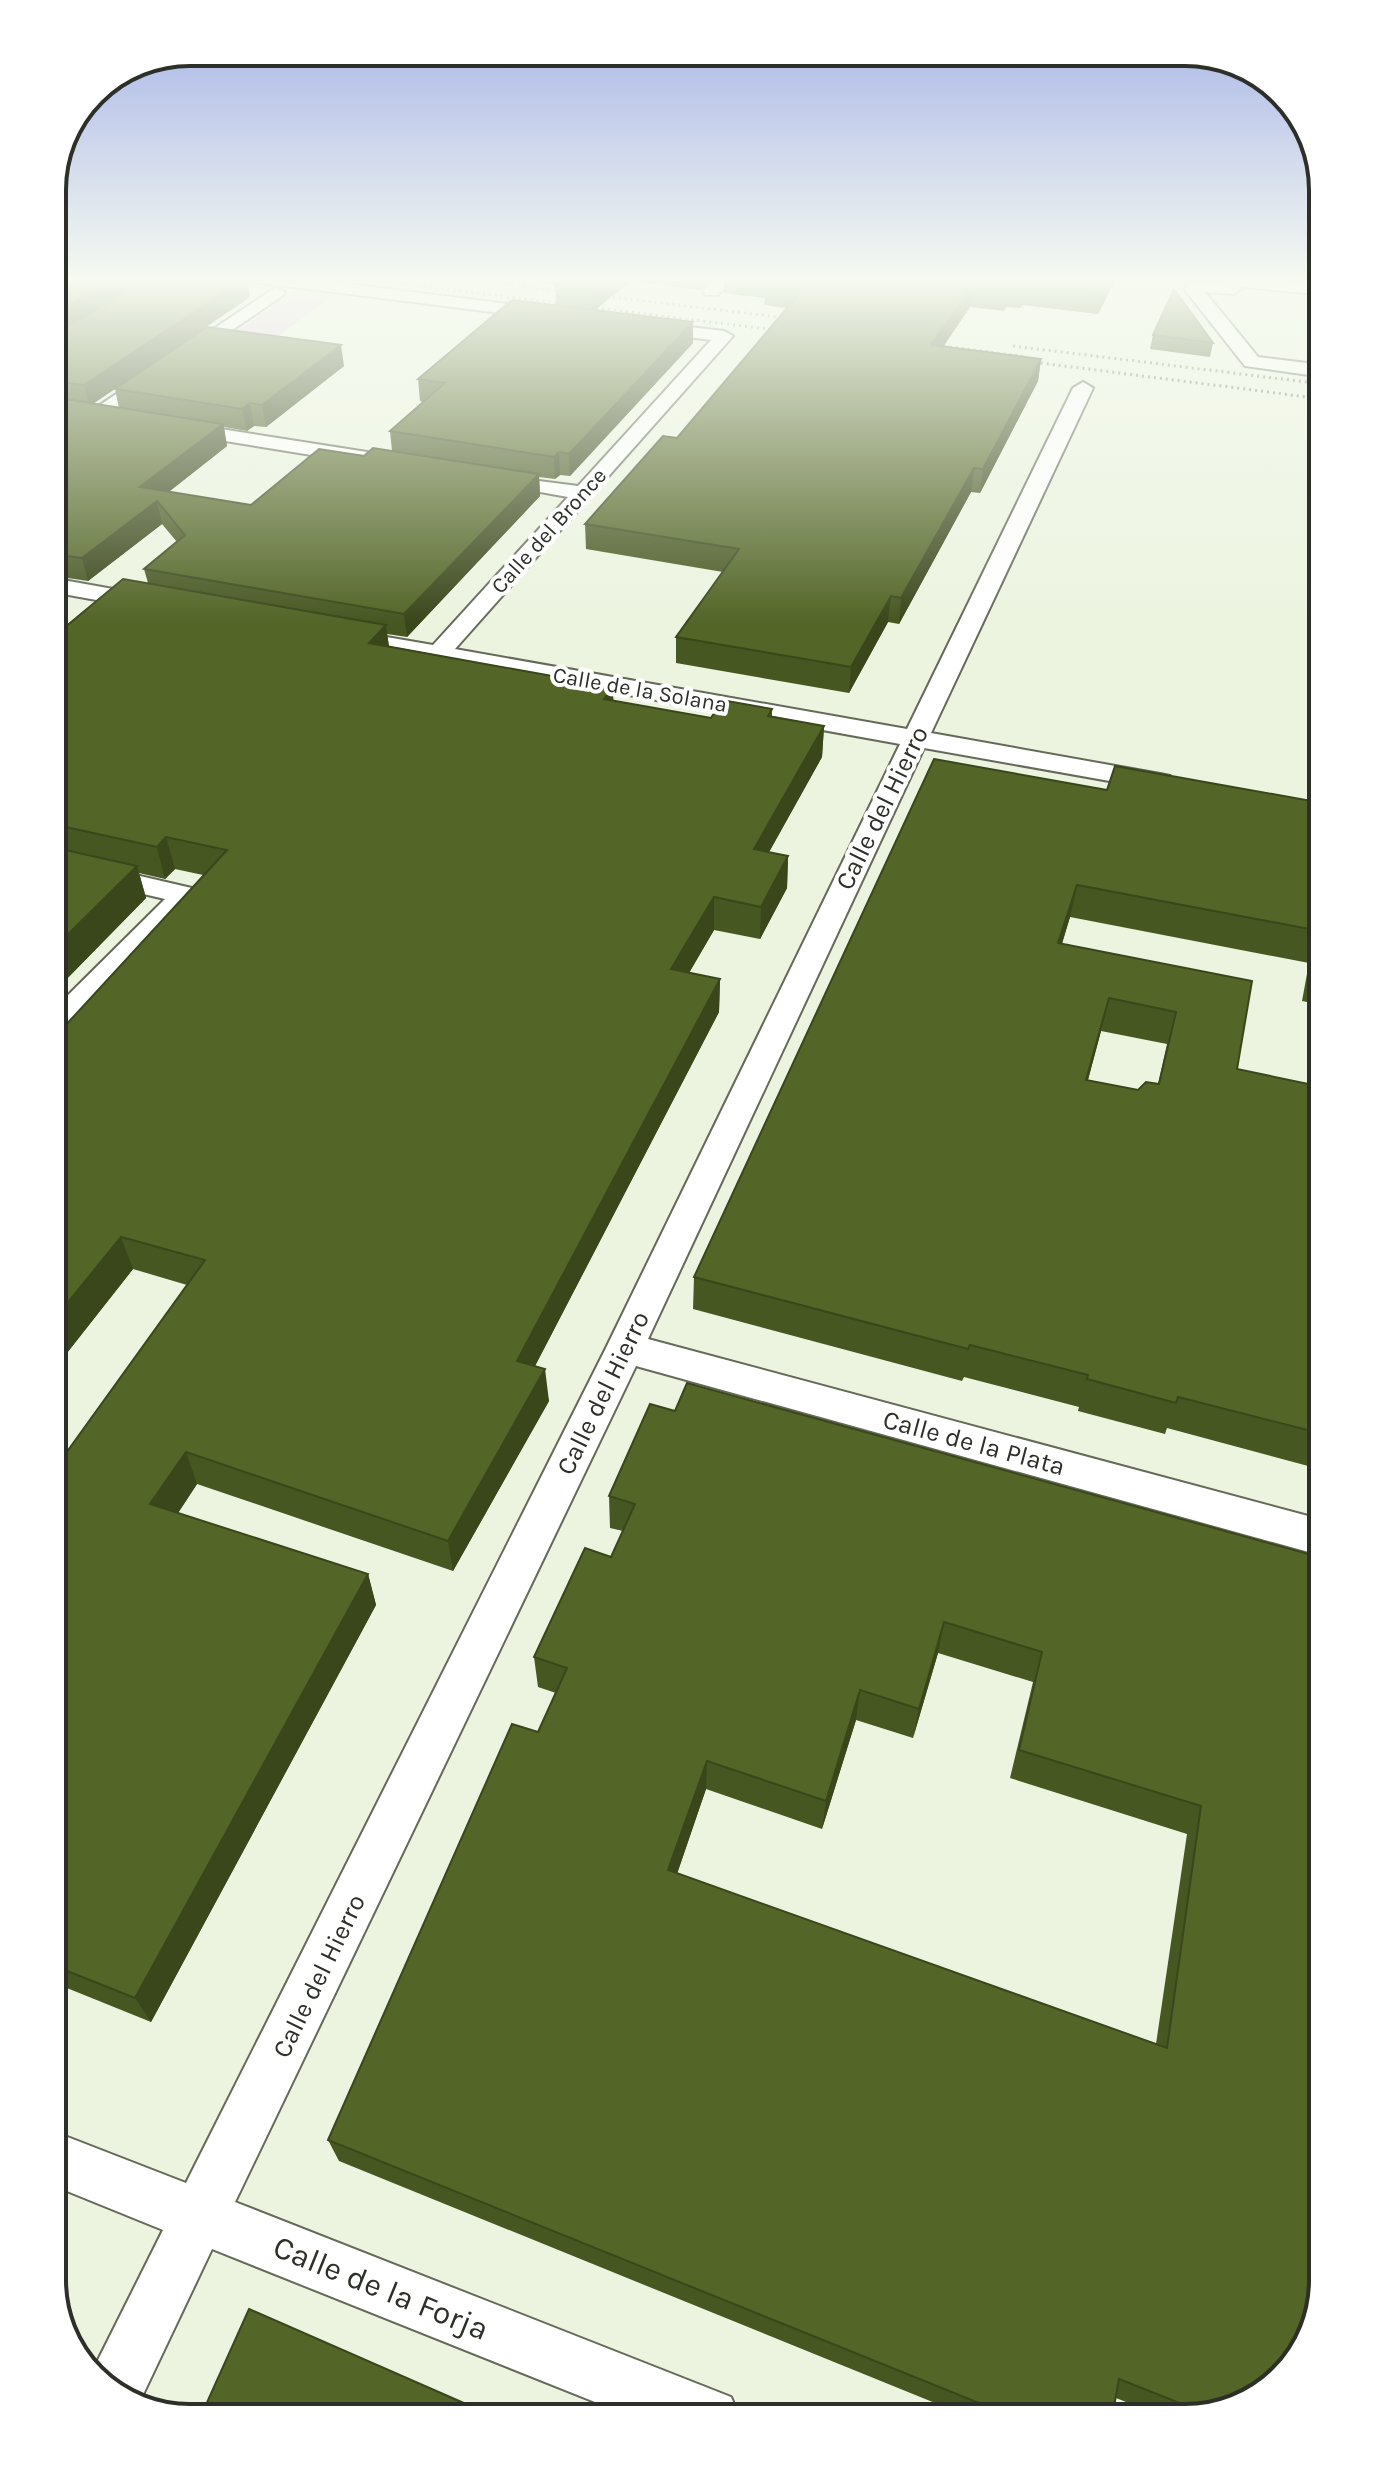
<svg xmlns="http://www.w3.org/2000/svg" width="1375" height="2470" font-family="Karla,sans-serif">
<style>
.green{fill:#e8c5ee}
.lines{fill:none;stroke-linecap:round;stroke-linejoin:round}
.minor-casing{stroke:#646a59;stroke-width:4}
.minor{fill:#fff;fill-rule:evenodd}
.rail{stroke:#73786b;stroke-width:3;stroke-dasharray:2 4;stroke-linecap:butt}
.wall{fill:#475722;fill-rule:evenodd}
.shaded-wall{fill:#3a471b}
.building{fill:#536527;stroke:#3a471b;stroke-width:2;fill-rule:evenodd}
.labels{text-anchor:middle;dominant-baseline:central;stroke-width:8;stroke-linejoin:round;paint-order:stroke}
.far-street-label{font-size:22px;fill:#2d3028;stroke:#fff}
.street-label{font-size:26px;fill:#2d3028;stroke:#fff}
.near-street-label{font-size:32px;fill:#2d3028;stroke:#fff}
.rim{fill:none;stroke:#2d3028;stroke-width:4}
</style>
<rect width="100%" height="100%" fill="#ecf4e0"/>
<path class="green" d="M300,287l38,5 -63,46 -40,-6z"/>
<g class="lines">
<g class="minor-casing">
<g id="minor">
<path d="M246,277h46l256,32 9,5 -9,5 -294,-37z"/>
<path d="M540,277h46l-11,8 -27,-3z"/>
<path d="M717,277h17l-16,18h-12l-3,-4z"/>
<path d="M1231,277l92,8v10l-80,-8 -9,7 -29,-2 53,65 65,8v12l-78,-11 -60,-76 4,-8 39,1z"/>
<path d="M276,287l9,5 -3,4 -180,123h-14l-3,-4z"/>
<path d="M646,322l78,9 9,5 -278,313 452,80 166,-341 10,-6 10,6 -162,345 229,41 10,2 3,6 -3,6 -10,2 -236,-42 -276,591 675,181v36l-687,-190 -401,836 496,195 9,21h-105l-423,-169 -73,154 -26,-9 -20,-24 70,-140 -111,-45v-54l134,52 420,-835 294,-604 -560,-101 -12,-7 12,-7 93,16 135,-148 -83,-15 -3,-4 3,-4 93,12 133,-146 -71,-9v-8z"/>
<path d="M176,422l191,30 10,6 -10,6 -198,-32 -3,-4 3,-4z"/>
<path d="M52,578l100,18 12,7 -12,7 -100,-18z"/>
<path d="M97,866l99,23 5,6 -138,142 -11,3v-29l113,-112 -78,-18 -4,-6 4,-6z"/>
</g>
</g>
<use href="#minor" class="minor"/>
<g class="rail">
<path d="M346,277l445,55"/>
<path d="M446,277l357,43"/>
<path d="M920,343l107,14"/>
<path d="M1013,346l310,38"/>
<path d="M1017,360l306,39"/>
</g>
</g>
<g class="wall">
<path d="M52,277l64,21 134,-1 -157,107 26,4 -4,-19 229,-23 -78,61 -12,-1 -7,5 -23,-4 3,19 -59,46 83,13 113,-49 28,-5 -2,-20 33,-29 -3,-1 -2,-22 138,-74 -1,-20 10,-8h148l-13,13 -69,-9 -36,29 98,33 -123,133 -10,-1 -5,4 -16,-2 1,19 -133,141 -20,-3 2,12 224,41v14l98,17 61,-9v7l52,10 -2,31 -53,95 19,4 -1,32 -27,51 -46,-9 -25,43 31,6 -1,33 -184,354 14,35 -96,170 -256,-87 -19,29 190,61 8,31 -225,417 -99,-40v-525l9,3 126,-175 -54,-16 -81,103 151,-497 -28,-6 -10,10 -26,-6 7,25 -94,96v-356l96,-55 -4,-14 33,-27 -15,-18 -74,57 -27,-4 6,21 -15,11z"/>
<path d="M724,277h393l-19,37 -76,-9 -2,3 -14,-1 -2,4 -34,-4 -27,39 98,13 -3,22 -58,112 -9,-1 -72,132 -11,-2 -39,71 -173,-30v-26l47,-65 -137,-23 -1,-25 92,-86 110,-130 -23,-3 1,-7 -41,-5z"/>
<path d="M1153,335l60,8 -3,14 -60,-8z"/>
<path d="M1107,790l216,13v202l-21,-4 7,-38 -239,-46 -8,27 190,37 -15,88 86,18v383l-156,-42 -2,6 -87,-23 1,-4 -115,-30 -2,4 -269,-72 1,-32zM1101,1031l66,13 -9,40 -20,6 -50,-10z"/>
<path d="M675,1411l648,147 -85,849 -53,11h-19l-50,-20 -4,20h-140l-633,-257 -11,-21 210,-408 18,-39 -18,-6 -4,-30 77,-100 12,-26 -13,-3 -1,-32zM938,1653l95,29 -23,96 177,56 -31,210 -479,-170 29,-85 116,40 34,-109 57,18z"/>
</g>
<g class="shaded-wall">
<path d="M115,277h34l-97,63v-24z"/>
<path d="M247,277l3,20 -161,109 -5,-21z"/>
<path d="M609,277h22v4l-39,31v-22z"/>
<path d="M700,277h13l-13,13z"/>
<path d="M1110,277h7l-19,37 4,-21z"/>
<path d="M1025,284l-3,21 -2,3 3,-21z"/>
<path d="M973,285l-3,22 -41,61 2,-23z"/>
<path d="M1009,285l-3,22 -2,4 3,-22z"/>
<path d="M693,322v21l-123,133 -1,-22z"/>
<path d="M341,345l3,21 -78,61 -4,-22z"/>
<path d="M1041,359l-3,22 -58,112 3,-24z"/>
<path d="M250,403l4,23 -7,5 -5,-22z"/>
<path d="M223,424l4,22 -81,64 -6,-23z"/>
<path d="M559,452l1,23 -5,4 -1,-22z"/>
<path d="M974,468l-3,24 -72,132 2,-26z"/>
<path d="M539,474l1,22 -133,141 -3,-23z"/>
<path d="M157,501l5,23 -74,57 -6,-23z"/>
<path d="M61,575l6,23 -15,11v-28z"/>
<path d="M891,596l-3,26 -39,71 2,-26z"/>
<path d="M386,625l4,30 -21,-12z"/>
<path d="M613,687l1,31 -10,-19z"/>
<path d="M824,726l-2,31 -69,124 1,-32z"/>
<path d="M166,837l9,32 -10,10 -8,-32z"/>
<path d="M788,856l-1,32 -27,51 1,-32z"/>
<path d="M137,866l9,32 -94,96v-44z"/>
<path d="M1077,885l-7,32 -18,58 6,-32z"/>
<path d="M714,897v33l-42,72 -1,-33z"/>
<path d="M720,979l-1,33 -198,381 -4,-32z"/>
<path d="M1109,998l-8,33 -22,82 7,-33z"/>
<path d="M121,1237l12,32 -81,103v-50z"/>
<path d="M545,1369l4,32 -96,170 -5,-30z"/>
<path d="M186,1452l11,32 -34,52 -13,-32z"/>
<path d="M368,1574l8,31 -225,417 -16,-24z"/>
<path d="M944,1622l-6,31 -25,85 6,-29z"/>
<path d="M860,1690l-4,30 -34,109 4,-28z"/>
<path d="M707,1761l-1,28 -37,108 -1,-27z"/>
</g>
<g class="building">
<path d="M52,277h63l-63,39z"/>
<path d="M153,277h94l-163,108 -32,-4v-46z"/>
<path d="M565,277h44l-17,13 -37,-5z"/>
<path d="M768,277h342l-8,16 -77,-9 -2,3 -14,-2 -2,4 -34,-4 -42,60 110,14 -58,110 -9,-1 -73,130 -10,-2 -40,71 -175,-30 63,-88 -154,-25 78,-88 14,2 127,-150 -39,-5 8,-6z"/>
<path d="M1174,289l39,54 -60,-8z"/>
<path d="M512,300l181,22 -124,132 -10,-2 -5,5 -164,-26 55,-48 -27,-4z"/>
<path d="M207,327l134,18 -79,60 -12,-2 -8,6 -127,-20z"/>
<path d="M52,397l171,27 -83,63 111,18 68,-56 45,7 9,-8 166,26 -135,140 -260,-45 41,-34 -28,-34 -75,57 -30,-4z"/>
<path d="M52,573l9,2 -9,6z"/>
<path d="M123,579l263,46 -17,18 244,44 -9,12 107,19 11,-18 50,9 -4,7 56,10 -70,123 34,7 -27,51 -47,-10 -43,72 49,10 -203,382 28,8 -97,172 -262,-89 -36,52 218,70 -233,424 -83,-33v-508l9,3 144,-200 -84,-23 -69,85v-282l175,-190 -61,-13 -9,10 -105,-23v-186z"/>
<path d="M934,759l173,31 8,-24 208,37v167l-10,-2 7,-37 -243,-46 -19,58 194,38 -15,88 86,18v347l-145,-37 -2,6 -89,-24 1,-4 -118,-30 -2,4 -274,-72zM1109,998l67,14 -17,72 -13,-2 -8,8 -52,-10z"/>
<path d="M52,847l85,19 -85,84z"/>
<path d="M687,1383l636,175v722l-23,76 -62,51 -31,7 -88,-35 -7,39h-96l-688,-278 184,-416 26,8 29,-64 -33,-11 51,-109 26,9 24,-53 -26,-8 41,-92 25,7zM944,1622l98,30 -23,98 182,56 -34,242 -499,-178 39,-109 119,40 34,-111 59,19z"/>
<path d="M249,2309l249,109h-298z"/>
</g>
<linearGradient id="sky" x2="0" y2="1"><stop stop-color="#a3b1e6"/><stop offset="0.45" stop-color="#f6faf1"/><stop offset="1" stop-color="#f6faf1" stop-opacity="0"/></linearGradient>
<rect width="1375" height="622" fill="url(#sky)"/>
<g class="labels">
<g class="far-street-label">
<text transform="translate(549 531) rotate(-48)">Calle del Bronce</text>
<text transform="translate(640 690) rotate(10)">Calle de la Solana</text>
</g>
<g class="street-label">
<text transform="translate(882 808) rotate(-64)">Calle del Hierro</text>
<text transform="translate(603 1393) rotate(-64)">Calle del Hierro</text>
<text transform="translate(974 1443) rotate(15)">Calle de la Plata</text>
<text transform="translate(319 1976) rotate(-64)">Calle del Hierro</text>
</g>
<g class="near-street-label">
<text transform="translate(381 2288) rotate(22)">Calle de la Forja</text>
</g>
</g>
<path d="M0 0H1375V2470H0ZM190 66H1185A124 124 0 0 1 1309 190V2280A124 124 0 0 1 1185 2404H190A124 124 0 0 1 66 2280V190A124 124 0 0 1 190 66Z" fill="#fff" fill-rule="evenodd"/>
<path class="rim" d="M190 66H1185A124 124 0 0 1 1309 190V2280A124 124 0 0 1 1185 2404H190A124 124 0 0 1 66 2280V190A124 124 0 0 1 190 66Z"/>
</svg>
